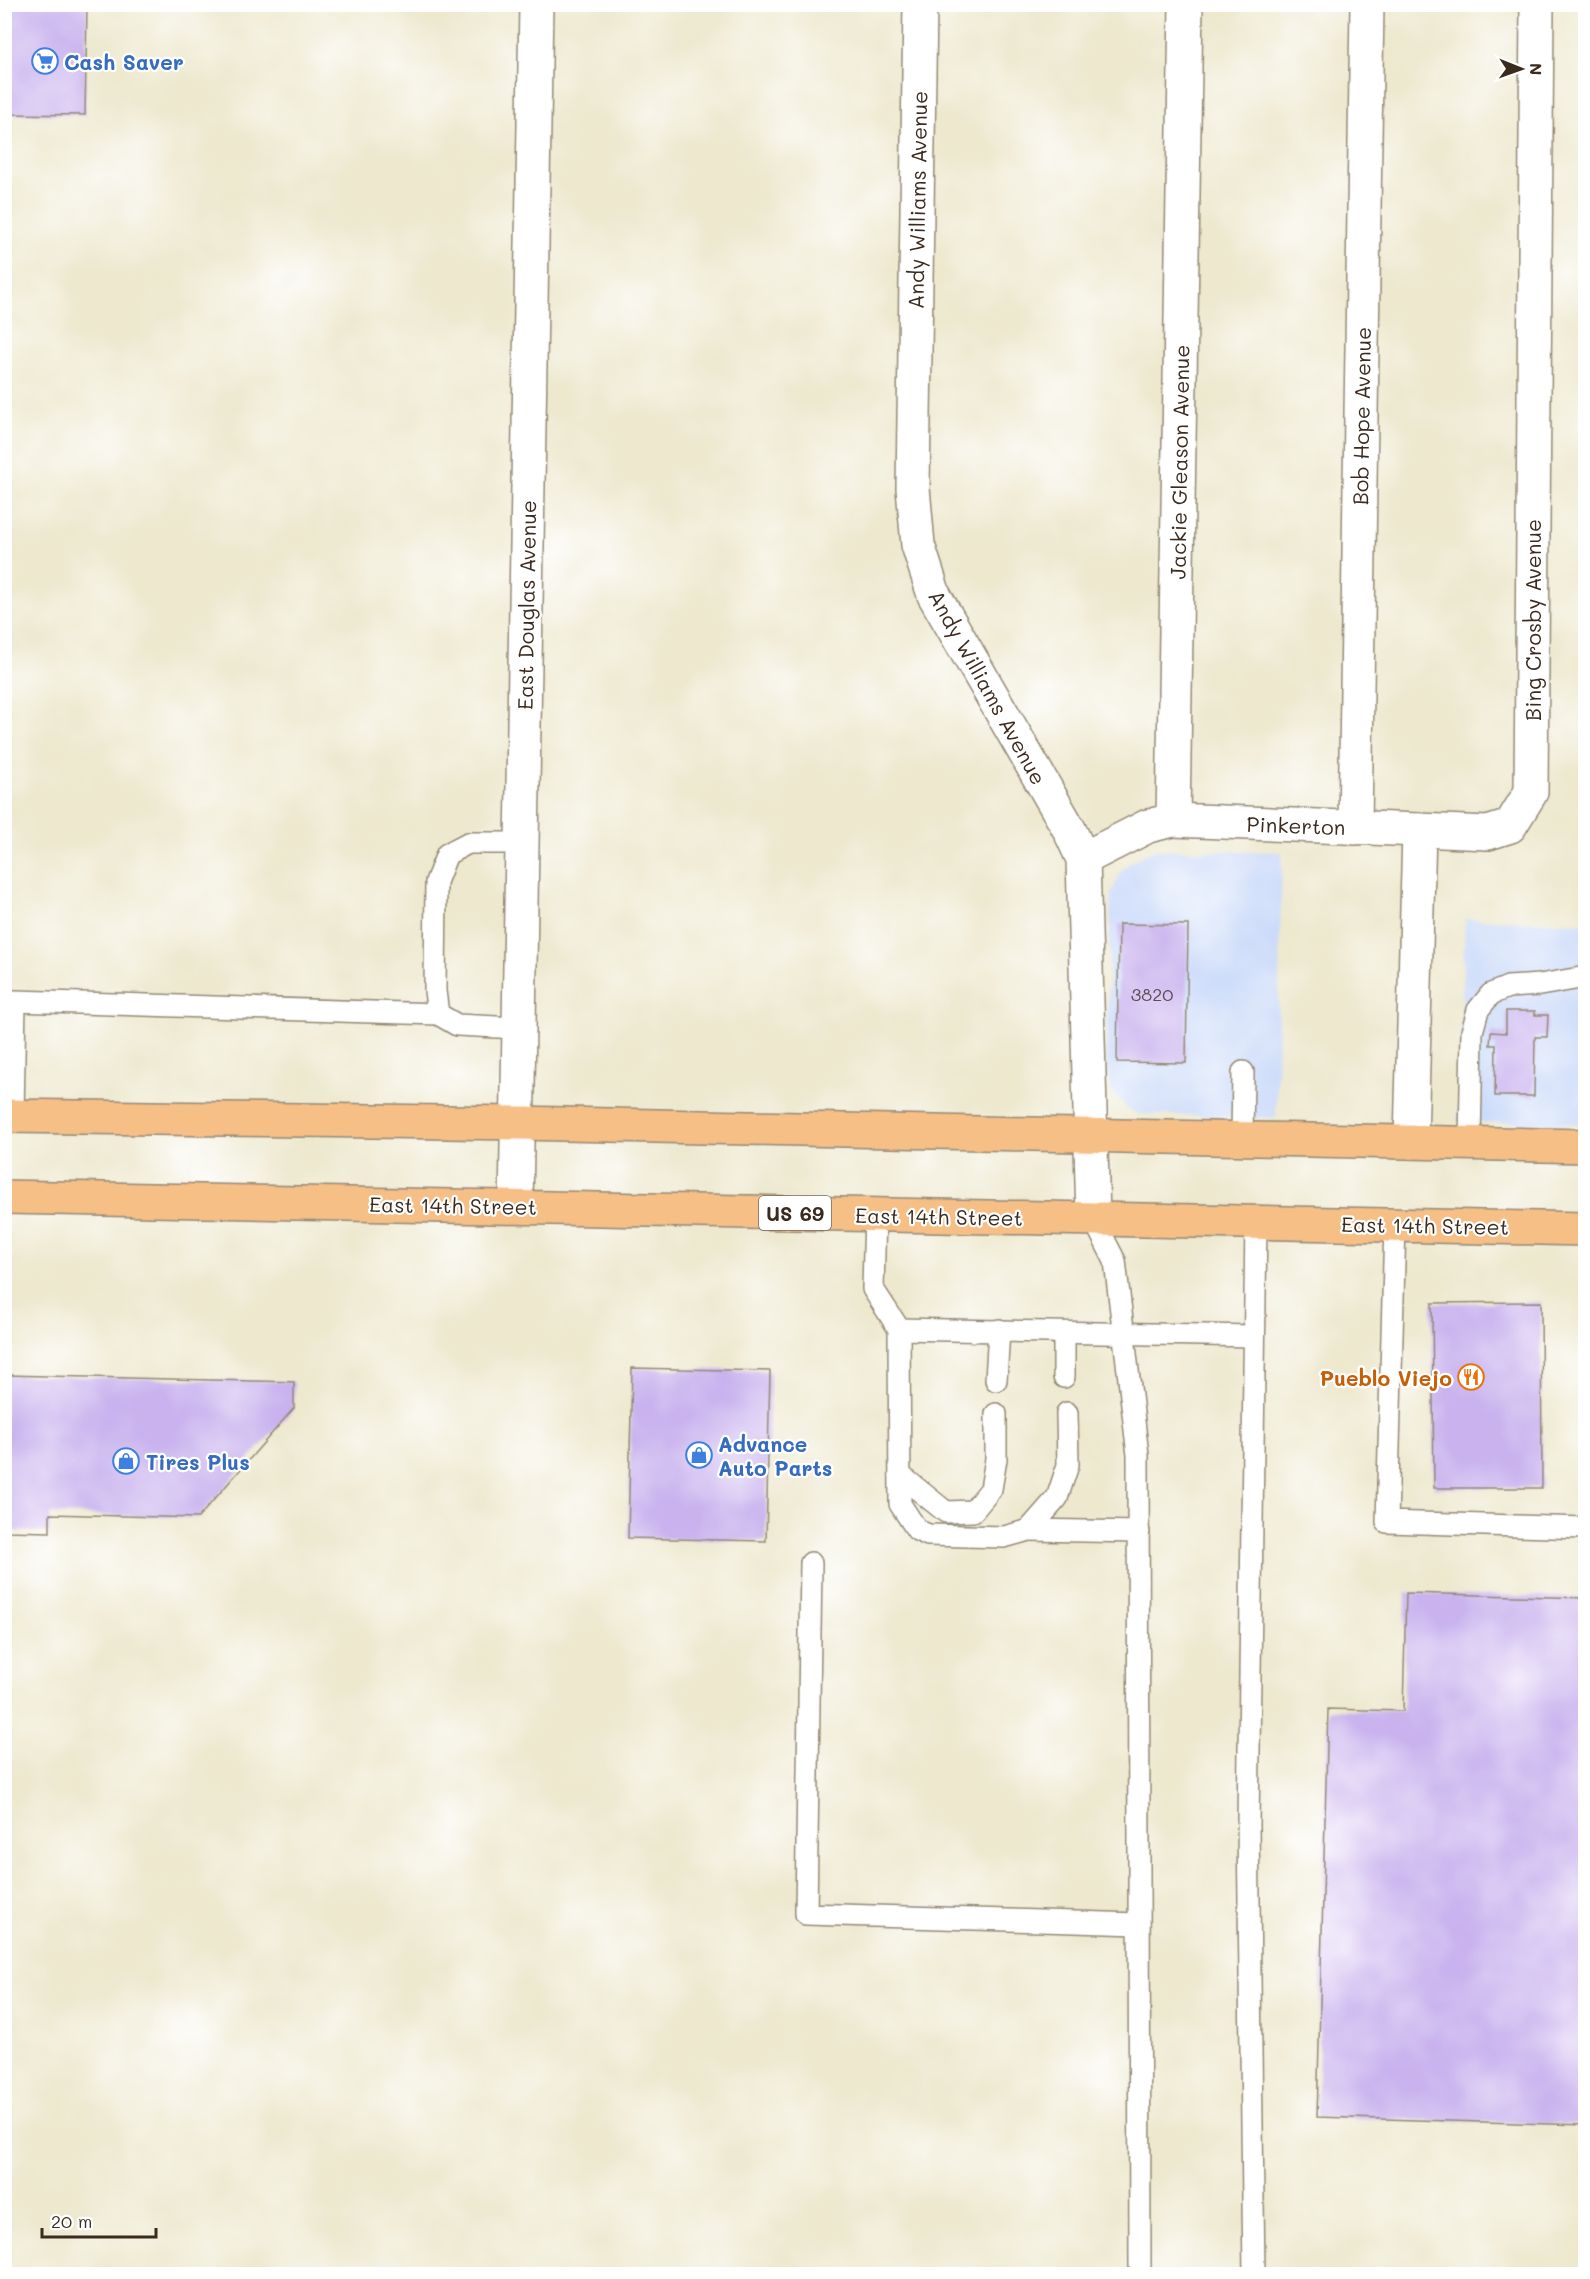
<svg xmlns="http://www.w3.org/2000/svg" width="1590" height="2279" font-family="Mali,sans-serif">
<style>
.built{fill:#ccdbf9}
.building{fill:#c9b2ee}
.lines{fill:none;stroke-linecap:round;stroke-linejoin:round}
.service-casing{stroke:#948976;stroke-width:24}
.minor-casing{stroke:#948976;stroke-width:36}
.primary-casing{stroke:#948976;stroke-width:36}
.service{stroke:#fff;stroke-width:21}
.minor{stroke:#fff;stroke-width:33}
.primary{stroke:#f5bf86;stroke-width:33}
.labels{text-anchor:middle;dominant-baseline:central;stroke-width:4.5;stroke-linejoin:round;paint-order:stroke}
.number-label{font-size:18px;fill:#5e4c52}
.shield{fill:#fff;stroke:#766a62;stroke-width:1.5}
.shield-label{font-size:20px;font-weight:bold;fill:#3b2a1e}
.shop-label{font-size:21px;font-weight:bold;fill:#366cbe;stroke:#fff;text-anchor:start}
.street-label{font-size:21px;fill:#3b2a1e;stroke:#fff}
.food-label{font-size:21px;font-weight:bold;fill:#c56008;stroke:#fff;text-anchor:end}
</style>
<rect width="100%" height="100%" fill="#fff"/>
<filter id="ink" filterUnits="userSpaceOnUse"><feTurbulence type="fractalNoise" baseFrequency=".0167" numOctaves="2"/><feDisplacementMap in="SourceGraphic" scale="12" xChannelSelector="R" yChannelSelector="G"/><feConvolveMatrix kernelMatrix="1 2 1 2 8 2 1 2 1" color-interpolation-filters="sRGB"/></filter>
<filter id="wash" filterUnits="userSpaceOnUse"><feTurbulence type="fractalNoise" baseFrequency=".008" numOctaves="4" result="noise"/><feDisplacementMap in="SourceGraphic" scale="24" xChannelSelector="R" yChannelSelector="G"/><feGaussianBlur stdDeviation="1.35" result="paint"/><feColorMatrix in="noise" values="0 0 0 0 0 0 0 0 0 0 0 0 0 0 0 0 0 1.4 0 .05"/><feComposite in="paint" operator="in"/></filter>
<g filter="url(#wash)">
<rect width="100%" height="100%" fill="#ede8ce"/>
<g class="built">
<path d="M1156,850l126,2 -6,266 -138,-4 -10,-5 -16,-17 -6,-22 5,-176 11,-24 10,-9z"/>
<path d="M1465,919l120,4v201l-127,-2z"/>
</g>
<g id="blocks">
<g class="building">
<path d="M4,4l83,3 -2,108 -81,-1z"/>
<path d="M1119,924l69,1 -2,138 -69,-1z"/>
<path d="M1506,1011h29v4h13l-1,22h-12l-1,59h-39l1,-51h-6l1,-13 15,1z"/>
<path d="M1541,1302l1,186h-108l-2,-185z"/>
<path d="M632,1368l138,3 -4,170 -138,-3z"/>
<path d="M5,1375l289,7v26l-96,110 -148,-4v18l-45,-1z"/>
<path d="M1406,1593l180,5v527l-269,-8 11,-408 75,2z"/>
</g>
</g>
</g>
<g filter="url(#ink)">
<use href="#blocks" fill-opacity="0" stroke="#948976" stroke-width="1.5"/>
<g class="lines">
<g class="service-casing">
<g id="service">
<path d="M519,1028l-62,-3 -19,-11 -3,-23 1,-109 11,-28 21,-11h55"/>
<path d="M13,1116l2,-115 423,13"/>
<path d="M1242,1138l1,-66"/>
<path d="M1470,1143l2,-111 6,-22 13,-16 17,-7 32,-2 46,-8"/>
<path d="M875,1214l-2,75 26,40 1,175 17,26 11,5 76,2 25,-7 28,-32 11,-33 -1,-52"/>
<path d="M1093,1218l22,43 23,194 2,819"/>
<path d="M1395,1224l-8,298 199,6"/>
<path d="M899,1329l355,7"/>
<path d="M1064,1333v44"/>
<path d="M996,1380l3,-50"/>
<path d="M900,1475l46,37 27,-1 18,-22 5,-30v-45"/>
<path d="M1029,1530l110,2"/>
<path d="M811,1563l-5,351 333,10"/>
<path d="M1254,2274l-6,-448 8,-605"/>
</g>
</g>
<g class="minor-casing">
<g id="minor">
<path d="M920,4l-7,484 5,57 16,50 135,234 14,30 10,359"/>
<path d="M1173,820l246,10"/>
<path d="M1355,828l12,-824"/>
<path d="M1083,859l65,-33 25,-6 13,-816"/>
<path d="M1411,1142l8,-312 69,3 22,-7 21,-34 6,-788"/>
<path d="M516,1206l20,-1202"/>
</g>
</g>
<g class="primary-casing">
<g id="primary">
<path d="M4,1116l514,7 1068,23"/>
<path d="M4,1197l1582,32"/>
</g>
</g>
<use href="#service" class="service"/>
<use href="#minor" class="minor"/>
<use href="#primary" class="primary"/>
</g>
</g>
<defs>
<g id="supermarket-ring" transform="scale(1.35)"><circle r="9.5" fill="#fff" stroke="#3f7fe0" stroke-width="1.5"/><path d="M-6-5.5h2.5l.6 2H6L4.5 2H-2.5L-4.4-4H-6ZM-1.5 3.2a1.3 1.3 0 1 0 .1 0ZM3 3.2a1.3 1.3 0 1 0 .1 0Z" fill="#3f7fe0"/></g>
<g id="restaurant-ring" transform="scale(1.35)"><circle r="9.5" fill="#fff" stroke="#e8710a" stroke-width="1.5"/><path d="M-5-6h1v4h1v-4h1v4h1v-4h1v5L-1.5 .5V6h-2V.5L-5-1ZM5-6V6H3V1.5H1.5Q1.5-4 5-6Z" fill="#e8710a"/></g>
<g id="shop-ring" transform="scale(1.35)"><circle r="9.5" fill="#fff" stroke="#3f7fe0" stroke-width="1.5"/><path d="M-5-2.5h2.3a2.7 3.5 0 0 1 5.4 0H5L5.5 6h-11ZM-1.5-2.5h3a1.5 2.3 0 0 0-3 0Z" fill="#3f7fe0"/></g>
</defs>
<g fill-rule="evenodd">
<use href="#supermarket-ring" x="45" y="61"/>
<use href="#restaurant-ring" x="1471" y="1377"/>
<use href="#shop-ring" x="699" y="1455"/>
<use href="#shop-ring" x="126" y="1461"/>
</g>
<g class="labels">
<g class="number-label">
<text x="1152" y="994">3820</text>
</g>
<rect class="shield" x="759" y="1196" width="72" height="34" rx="4.5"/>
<g class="shield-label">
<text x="795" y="1213">US 69</text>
</g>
<g class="shop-label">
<text x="64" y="61">Cash Saver</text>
<text x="718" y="1443">Advance<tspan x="718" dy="24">Auto Parts</tspan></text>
<text x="146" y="1461">Tires Plus</text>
</g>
<g class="street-label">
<text transform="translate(917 200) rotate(-89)">Andy Williams Avenue</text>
<text transform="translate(1361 416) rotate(-89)">Bob Hope Avenue</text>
<text transform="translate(1179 462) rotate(-89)">Jackie Gleason Avenue</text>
<text transform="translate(526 605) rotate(-89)">East Douglas Avenue</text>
<text transform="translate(1532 620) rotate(-90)">Bing Crosby Avenue</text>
<text transform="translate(988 687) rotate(61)">Andy Williams Avenue</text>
<text transform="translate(1296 825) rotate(2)">Pinkerton</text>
<text transform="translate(453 1205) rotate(1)">East 14th Street</text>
<text transform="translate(939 1216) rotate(1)">East 14th Street</text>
<text transform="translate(1425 1225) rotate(1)">East 14th Street</text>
</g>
<g class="food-label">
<text x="1452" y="1377">Pueblo Viejo</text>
</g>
</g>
<rect width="1590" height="2279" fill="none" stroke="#fff" stroke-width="24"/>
<g transform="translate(1521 69) rotate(91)" stroke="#ffffff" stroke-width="4.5" paint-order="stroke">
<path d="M0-4.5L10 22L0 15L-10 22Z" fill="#3b2a1e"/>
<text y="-9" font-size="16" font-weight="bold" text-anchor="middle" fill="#3b2a1e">N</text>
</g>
<path d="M42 2228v9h114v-9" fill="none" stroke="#3b2a1e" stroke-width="3"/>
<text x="51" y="2228" font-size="18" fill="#3b2a1e" stroke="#ffffff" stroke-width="4.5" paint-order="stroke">20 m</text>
</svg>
